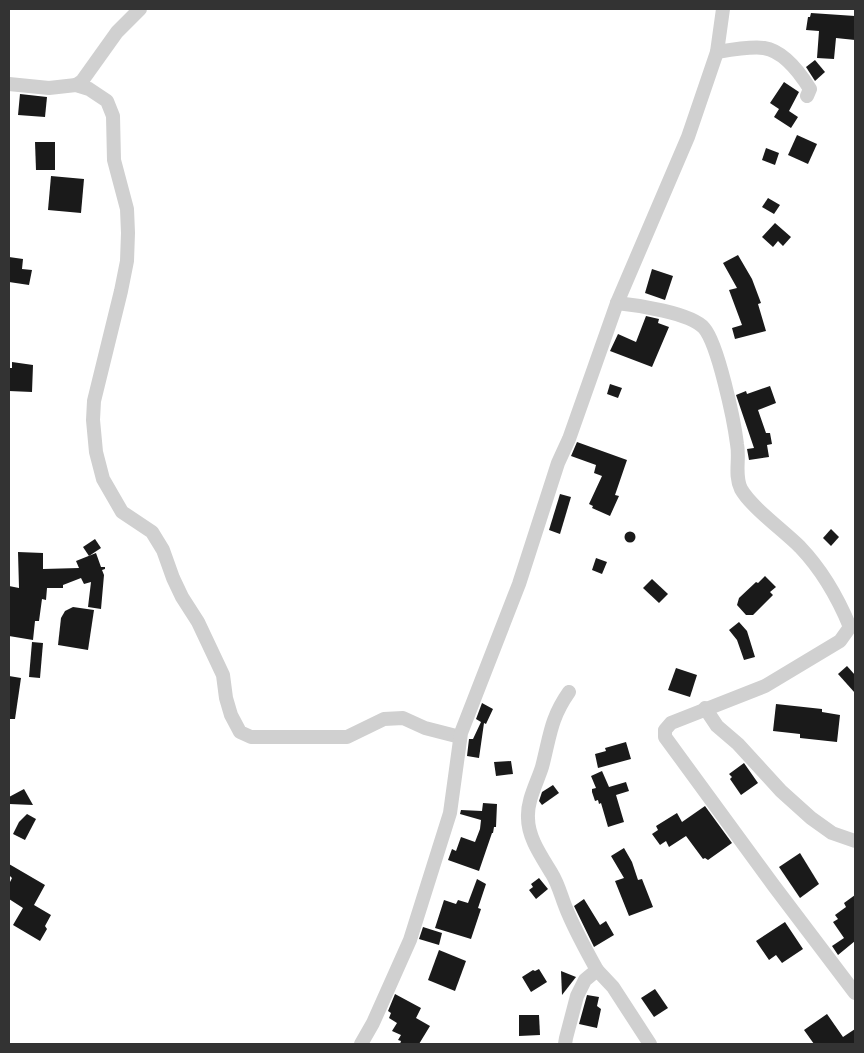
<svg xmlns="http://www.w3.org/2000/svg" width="864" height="1053" font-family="'Fira Sans',sans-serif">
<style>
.building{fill:#1a1a1a}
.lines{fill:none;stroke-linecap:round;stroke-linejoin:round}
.minor{stroke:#d0d0d0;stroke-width:14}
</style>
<rect width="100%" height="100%" fill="#fff"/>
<g class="building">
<path d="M811,13l44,3v24l-19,-2 -2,21 -17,-1 2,-27 -13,-1 2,-13h2z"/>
<path d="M815,60l10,12 -10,9 -9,-14z"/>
<path d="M784,82l15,10 -10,19 9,6 -7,11 -17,-11 5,-8 -9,-6z"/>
<path d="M20,94l27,3 -2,20 -27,-2z"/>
<path d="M797,135l20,9 -9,20 -20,-9z"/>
<path d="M35,142h20v28h-19z"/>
<path d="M766,148l13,5 -4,12 -13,-5z"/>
<path d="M51,176l33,3 -3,34 -33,-3z"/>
<path d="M768,198l12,7 -6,9 -12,-7z"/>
<path d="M775,223l16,14 -8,9 -5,-5 -5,6 -11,-10z"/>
<path d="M738,255l14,24 9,24 -3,1 8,27 -31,8 -3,-11 10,-3 -13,-35 8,-2 -14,-25z"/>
<path d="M9,257l14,2 -1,10 10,1 -3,15 -20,-3z"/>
<path d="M652,269l21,7 -8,24 -20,-7z"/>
<path d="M646,316l13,3 -1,4 11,4 -17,40 -42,-16 8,-17 18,8z"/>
<path d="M12,362l21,3 -1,27 -23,-1v-23h3z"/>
<path d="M610,384l12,4 -4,10 -11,-4z"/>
<path d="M770,386l6,17 -18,7 8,23h4l2,11 -5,1 2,12 -20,3 -2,-11 7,-1 -18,-53 10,-4 1,3z"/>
<path d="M577,442l50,18 -12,35 4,1 -9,20 -18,-8 1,-2 -4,-2 13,-28 -8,-3 2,-8 -25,-9z"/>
<path d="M560,494l11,3 -11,37 -11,-4z"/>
<path d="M831,529l8,8 -8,9 -8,-8z"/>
<circle cx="630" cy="537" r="5.5"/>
<path d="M95,539l6,9 -12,8 -6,-9z"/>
<path d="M18,552l25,1v16l36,-1 -3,-7 20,-8 5,14h4v2l-3,1 2,5 -3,34 -13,-2 3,-25 -7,2 -3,-6 -18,7v3h-16l-1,12 -4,-1 -3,22h-4l-2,19 -24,-4v-50l10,2z"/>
<path d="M596,558l11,4 -5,12 -10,-4z"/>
<path d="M765,576l11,11 -6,5 3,3 -20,20h-7l-9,-10 2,-7 17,-16 2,1z"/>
<path d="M652,579l16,15 -9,9 -16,-15z"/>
<path d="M73,607l21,3 -6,40 -30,-5 3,-27 4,-7z"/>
<path d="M739,622l8,9 8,26 -11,3 -7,-20 -8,-10z"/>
<path d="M32,642l11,1 -3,35 -11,-1z"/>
<path d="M847,666l8,9v18l-17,-19z"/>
<path d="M676,668l21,7 -7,22 -22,-7z"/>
<path d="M9,676l12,2 -6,41h-6z"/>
<path d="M482,703l11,6 -7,15 -2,-1 -5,35 -12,-2 2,-17h4l8,-17 -5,-3z"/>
<path d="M776,704l46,5v3l18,3 -3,27 -37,-4v-4l-27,-3z"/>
<path d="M626,742l5,17 -33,9 -3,-14 11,-3 -1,-3z"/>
<path d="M511,761l2,13 -17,2 -2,-14z"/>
<path d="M744,763l14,20 -17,12 -11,-16 2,-2 -3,-3z"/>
<path d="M602,771l7,16 17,-5 3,9 -13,4 8,27 -16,5 -7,-24 -2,1 -1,-4 -3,1 -3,-9v-3l4,-1 -5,-12z"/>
<path d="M553,785l6,8 -17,12 -3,-4 3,-9z"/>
<path d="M24,789l9,16 -24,-1v-7z"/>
<path d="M483,803l14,1 -1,23h-2l-1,6h-1l-13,38 -31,-11 4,-11 4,2 5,-14 14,5 5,-13 1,-9 -21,-6 1,-4 21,1z"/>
<path d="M705,806l27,37 -24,17 -3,-2 -2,1 -17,-23 -17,11 -3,-6 -6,4 -8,-11 6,-4 -2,-4 21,-13 5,9z"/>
<path d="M27,814l9,5 -11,21 -12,-6 6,-12z"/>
<path d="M624,848l8,14 6,18 4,-1 11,28 -24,9 -14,-35 9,-3 -13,-22z"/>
<path d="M800,853l19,31 -19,14 -21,-31z"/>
<path d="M9,864l36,21 -11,20 17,10 -6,11 2,3 -7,12 -27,-16 10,-17 -14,-9v-15l3,-6 -3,-3z"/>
<path d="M539,878l9,11 -12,10 -7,-9 4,-3 -2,-3z"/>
<path d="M477,879l9,5 -8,24 3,1 -10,30 -36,-11 9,-28 12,4 2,-4 10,3z"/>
<path d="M855,895v46l-17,14 -6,-9 12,-8 -11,-16 5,-3 -3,-4 11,-8 -2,-4z"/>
<path d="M584,899l16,26 6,-4 8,14 -20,12 -20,-41z"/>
<path d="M785,922l18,27 -21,14 -6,-8 -7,5 -13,-19z"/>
<path d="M423,927l19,6 -3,12 -20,-6z"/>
<path d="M439,950l27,11 -11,30 -27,-11z"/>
<path d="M539,969l8,13 -16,10 -9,-15 11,-7 2,1z"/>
<path d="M561,971l15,6 -14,18z"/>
<path d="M655,989l13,19 -14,9 -13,-19z"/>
<path d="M395,994l26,14 -5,10 14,8 -11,18h-19l1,-3 -3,-1 3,-5 -9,-4 5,-8 -8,-5 2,-5 -3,-2z"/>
<path d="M587,995l12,2 -2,9 4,3 -4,19 -18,-4z"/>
<path d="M827,1014l16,23 12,-8v15h-41l-10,-14z"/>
<path d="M519,1015h20l1,20 -21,1z"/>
</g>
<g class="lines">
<g class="minor">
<path d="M717,52c12,-2 35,-6 47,-4 20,3 36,25 46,41l-3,7"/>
<path d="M9,84l40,4 27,-3 13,4 18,12 6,15 1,44 13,49 1,24 -1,28 -6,30 -27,110 -1,19 3,32 7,27 19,33 30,20 11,18 10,28 9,19 16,25 25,53 3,23 5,17 9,17 11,5h96l37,-18 19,-1 22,10 35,9"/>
<path d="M76,85l6,-4 35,-49 23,-23"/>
<path d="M617,303c20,2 74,10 87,25 14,16 30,92 33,116 3,15 -3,31 4,45 10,18 43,42 59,58 22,23 38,51 50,80l-10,14 -75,45 -94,37 -6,7v7l109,149 81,107"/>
<path d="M705,708l12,18 21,18 43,47 30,27 21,15 23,8"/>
<path d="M597,970l16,17 37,57"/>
<path d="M361,1044l12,-21 37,-83 40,-127 11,-80 58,-149 39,-121 11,-24 48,-136 71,-166 29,-85 6,-43"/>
<path d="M565,1044l1,-6 11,-42 8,-16 12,-10c-10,-18 -21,-38 -29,-57 -6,-13 -9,-28 -16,-39 -10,-17 -24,-36 -24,-56 -1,-18 9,-35 14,-51 8,-30 8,-48 27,-75"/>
</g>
</g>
<rect width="864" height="1053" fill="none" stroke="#333333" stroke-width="20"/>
</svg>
